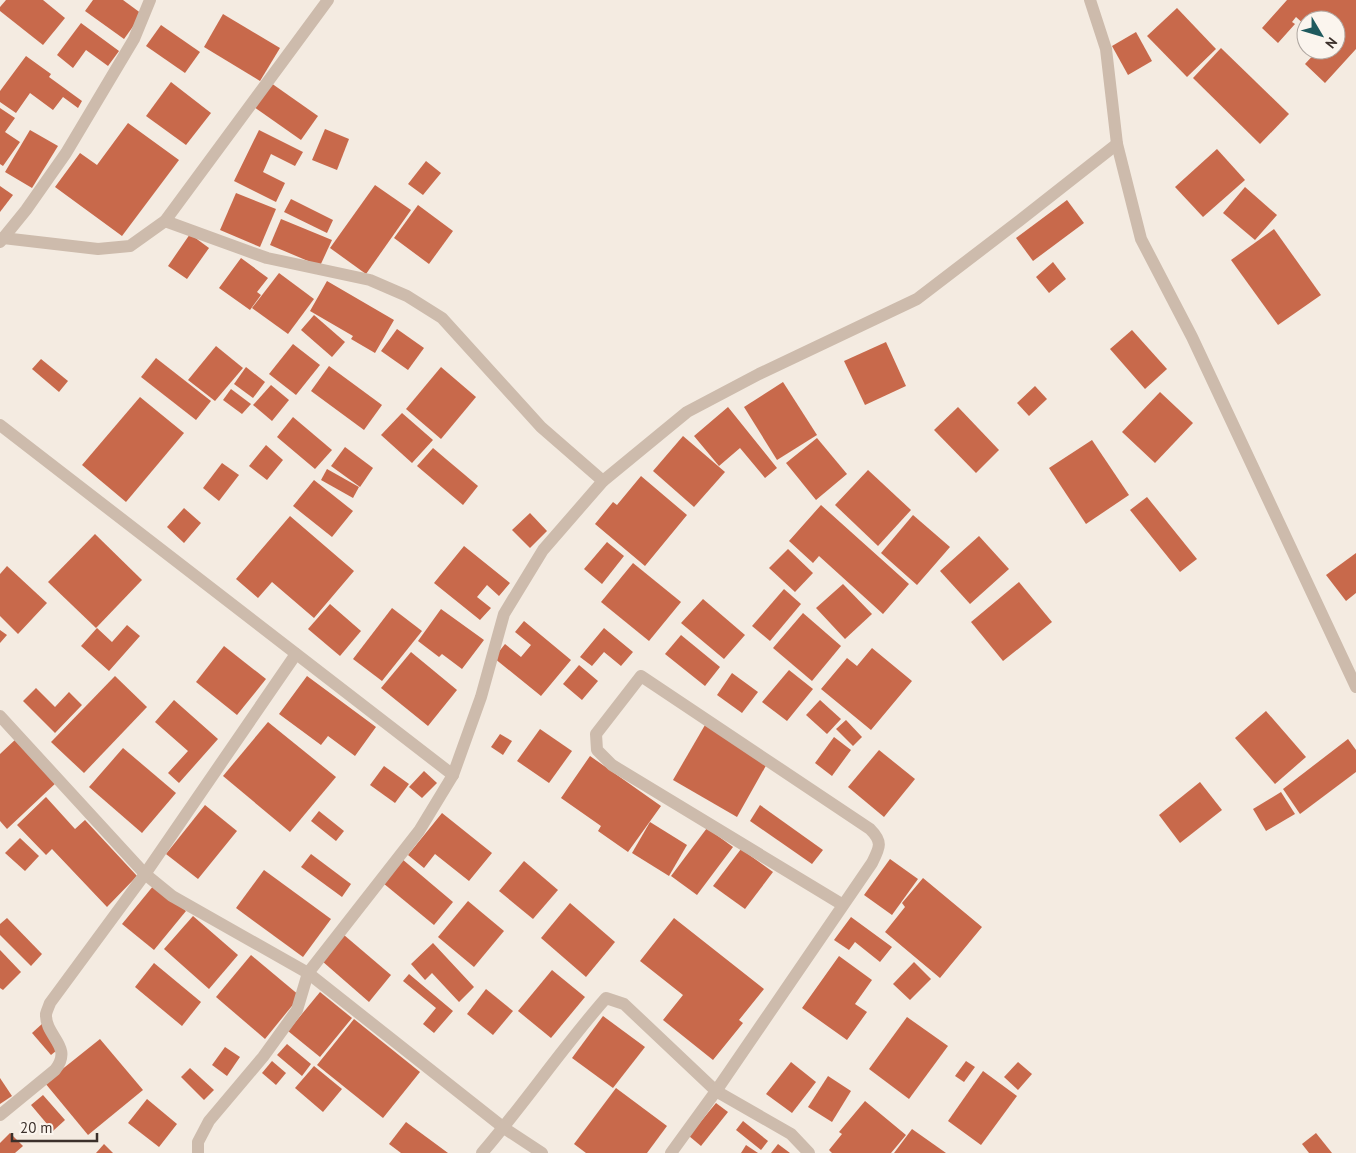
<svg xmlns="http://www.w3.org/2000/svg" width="1356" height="1153" font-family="'PT Sans',sans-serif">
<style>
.building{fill:#c8694b}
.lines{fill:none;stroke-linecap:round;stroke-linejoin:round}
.street{stroke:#cdbbac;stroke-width:12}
</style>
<rect width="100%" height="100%" fill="#f4ebe1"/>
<g class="building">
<path d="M6,0h37l22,18 -22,27 -43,-34v-4z"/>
<path d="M93,0h30l19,14 -18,25 -39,-28z"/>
<path d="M1287,0h69v49l-31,34 -20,-19 13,-14h18v-30h-30v6l-10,-9 -4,5 3,2 -17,19 -16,-15z"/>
<path d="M1177,8l39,41 -29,28 -40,-41z"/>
<path d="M223,14l57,34 -20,33 -56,-34z"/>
<path d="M81,23l38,28 -11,15 -22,-16 -13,18 -16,-13z"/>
<path d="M161,25l39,27 -15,21 -39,-27z"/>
<path d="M1136,32l16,29 -24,14 -16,-29z"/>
<path d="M1221,48l68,66 -29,30 -67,-66z"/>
<path d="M26,56l25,18 -2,3 33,24 -4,7 -15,-11 -10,13 -23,-17 -14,20 -16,-11v-11z"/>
<path d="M171,82l40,31 -25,32 -40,-29z"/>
<path d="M271,83l47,33 -17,24 -47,-33z"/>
<path d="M0,108l15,10 -10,14 15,10 -17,24 -3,-2z"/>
<path d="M128,123l51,37 -57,76 -67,-49 25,-34 17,12z"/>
<path d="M325,129l24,10 -12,31 -25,-10z"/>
<path d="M30,130l28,16 -26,42 -27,-16z"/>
<path d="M259,130l44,22 -8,14 -24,-12 -8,18 22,11 -9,19 -42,-21z"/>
<path d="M1217,149l28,31 -42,37 -28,-30z"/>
<path d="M426,161l15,12 -18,22 -15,-11z"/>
<path d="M375,185l36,25 -45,64 -36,-26z"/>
<path d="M0,186l13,9 -13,17z"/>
<path d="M1245,187l32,28 -22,25 -32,-27z"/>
<path d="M236,193l40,16 -16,38 -40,-17z"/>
<path d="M291,199l42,21 -6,13 -43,-21z"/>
<path d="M1067,200l17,23 -51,38 -17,-23z"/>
<path d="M418,205l35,26 -24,33 -35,-26z"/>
<path d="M281,219l51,21 -12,26 -50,-21z"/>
<path d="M1274,229l47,66 -43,30 -47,-65z"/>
<path d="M190,234l19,14 -22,31 -19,-13z"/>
<path d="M241,258l27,20 -11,14 4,3 -11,15 -31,-22z"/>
<path d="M1053,262l13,17 -17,14 -13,-16z"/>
<path d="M279,273l35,26 -26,35 -36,-26z"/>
<path d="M327,281l67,39 -19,33 -24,-14 2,-3 -43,-25z"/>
<path d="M314,315l31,27 -13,15 -31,-27z"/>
<path d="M397,329l27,19 -16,22 -27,-19z"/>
<path d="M1132,330l35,39 -22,20 -35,-40z"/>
<path d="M886,342l20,44 -41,19 -21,-44z"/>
<path d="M293,344l27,21 -24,30 -27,-21z"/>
<path d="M216,346l27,22 -28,33 -27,-21z"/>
<path d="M156,358l55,43 -15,19 -55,-43z"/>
<path d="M41,359l27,22 -9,11 -27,-23z"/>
<path d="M329,366l53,39 -18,25 -53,-39z"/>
<path d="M246,367l19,15 -12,16 -19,-14z"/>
<path d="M441,367l35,30 -35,42 -35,-30z"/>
<path d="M783,382l34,53 -40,25 -33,-53z"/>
<path d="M271,385l18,15 -17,21 -19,-16z"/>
<path d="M1035,386l12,13 -18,17 -12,-13z"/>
<path d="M231,389l20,15 -9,10 -19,-14z"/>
<path d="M1160,392l33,31 -38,40 -33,-31z"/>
<path d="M140,397l44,36 -58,69 -44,-37z"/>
<path d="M728,407l49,61 -12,10 -25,-30 -21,18 -25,-30z"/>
<path d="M958,407l41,43 -23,23 -42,-43z"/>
<path d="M402,413l31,27 -21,23 -31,-28z"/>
<path d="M293,417l39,33 -17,19 -38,-32z"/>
<path d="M683,436l42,36 -31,35 -41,-36z"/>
<path d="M817,438l30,36 -31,26 -30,-37z"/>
<path d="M1092,440l37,55 -43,29 -37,-56z"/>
<path d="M266,445l17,15 -16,20 -18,-14z"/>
<path d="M345,447l28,21 -13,19 -29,-21z"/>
<path d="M433,448l45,38 -15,19 -46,-39z"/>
<path d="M222,463l17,12 -20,26 -16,-13z"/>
<path d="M327,469l32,18 -6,11 -32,-18z"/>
<path d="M868,470l43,40 -33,36 -43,-41z"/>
<path d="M641,476l46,39 -42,51 -50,-42 18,-22 4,3z"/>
<path d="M314,480l39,31 -21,26 -39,-31z"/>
<path d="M1147,497l50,62 -17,13 -50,-62z"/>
<path d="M821,505l88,79 -26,30 -64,-58 -6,7 -24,-22z"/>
<path d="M184,508l17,15 -17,20 -17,-16z"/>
<path d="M530,513l17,18 -17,17 -18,-18z"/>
<path d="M913,515l37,32 -33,38 -36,-32z"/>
<path d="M290,516l64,55 -40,47 -42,-36 -14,16 -22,-19z"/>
<path d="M95,534l47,46 -46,48 -48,-46z"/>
<path d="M979,536l30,33 -39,35 -30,-33z"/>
<path d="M607,542l17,14 -22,28 -18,-15z"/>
<path d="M464,546l46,37 -11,13 -12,-11 -10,12 14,11 -11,12 -46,-37z"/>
<path d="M788,549l25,24 -18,19 -26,-24z"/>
<path d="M1356,553v40l-10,8 -20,-26z"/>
<path d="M633,563l48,39 -32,39 -48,-39z"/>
<path d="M7,566l40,37 -29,31 -18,-18v-42z"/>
<path d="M1019,582l33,40 -49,39 -32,-39z"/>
<path d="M843,584l29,30 -27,25 -29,-31z"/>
<path d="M784,589l17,15 -31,37 -18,-15z"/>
<path d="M703,599l42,36 -21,24 -43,-36z"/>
<path d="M330,604l31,27 -21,25 -32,-27z"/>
<path d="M392,608l30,23 -40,50 -29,-22z"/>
<path d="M441,609l43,31 -22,29 -20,-15 -3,3 -21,-16z"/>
<path d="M803,613l38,33 -29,35 -39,-33z"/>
<path d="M524,621l47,39 -30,36 -47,-38 11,-14 16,13 10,-12 -16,-13z"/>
<path d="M127,625l13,11 -31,35 -28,-25 16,-18 15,14z"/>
<path d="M604,628l29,24 -12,14 -17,-14 -12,14 -12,-9z"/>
<path d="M0,630l7,5 -7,8z"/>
<path d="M681,635l39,32 -15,19 -40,-32z"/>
<path d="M224,646l42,33 -29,36 -41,-33z"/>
<path d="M872,648l40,33 -41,49 -50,-41 26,-31 10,8z"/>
<path d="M411,652l46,38 -29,36 -47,-38z"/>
<path d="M579,665l19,16 -16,19 -19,-16z"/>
<path d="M789,670l24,19 -26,32 -25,-19z"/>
<path d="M732,673l26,19 -16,21 -25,-18z"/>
<path d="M115,676l32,31 -63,66 -33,-31z"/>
<path d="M307,676l69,51 -21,29 -27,-20 -7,9 -42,-31z"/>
<path d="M36,688l19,19 14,-15 13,13 -27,28 -32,-32z"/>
<path d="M174,700l44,39 -39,44 -11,-10 20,-22 -33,-29z"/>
<path d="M820,700l21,19 -14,15 -21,-19z"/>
<path d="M1266,711l40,46 -31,27 -40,-46z"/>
<path d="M846,720l16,17 -9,9 -17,-17z"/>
<path d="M268,722l68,55 -46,55 -67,-56z"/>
<path d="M705,725l63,37 -31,55 -64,-37z"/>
<path d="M540,729l32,22 -23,32 -32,-22z"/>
<path d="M500,734l12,7 -9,14 -12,-8z"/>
<path d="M834,737l17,13 -19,26 -17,-13z"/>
<path d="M17,738l41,43 -51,48 -7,-8v-67z"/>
<path d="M1348,739l8,11v22l-56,42 -17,-25z"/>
<path d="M123,748l53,45 -34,40 -53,-46z"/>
<path d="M879,750l36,29 -31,38 -36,-30z"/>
<path d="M590,756l71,50 -33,46 -30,-21 3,-5 -40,-28z"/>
<path d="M384,766l25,18 -14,19 -25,-18z"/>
<path d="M424,771l13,12 -15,15 -13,-11z"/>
<path d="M1200,782l22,28 -42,33 -21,-28z"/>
<path d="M1281,792l14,22 -29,17 -13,-22z"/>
<path d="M46,797l29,32 10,-9 52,56 -30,31 -55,-58 -6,6 -29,-30z"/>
<path d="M205,805l32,26 -39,48 -32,-25z"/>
<path d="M760,805l63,45 -11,14 -62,-43z"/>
<path d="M319,811l25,20 -8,10 -25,-20z"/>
<path d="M442,813l50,40 -23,28 -34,-27 -11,14 -16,-13z"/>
<path d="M650,822l37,23 -18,31 -37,-23z"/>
<path d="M707,828l26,19 -36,48 -26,-19z"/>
<path d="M20,838l19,18 -14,15 -20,-18z"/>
<path d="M741,849l32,23 -28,37 -32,-23z"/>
<path d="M311,854l40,30 -9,13 -41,-30z"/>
<path d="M402,859l51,43 -19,23 -51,-42z"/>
<path d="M890,859l28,20 -26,36 -28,-20z"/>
<path d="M524,861l34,29 -25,29 -34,-28z"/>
<path d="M264,870l67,49 -28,38 -67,-49z"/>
<path d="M923,878l59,49 -42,51 -55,-46 20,-25 -3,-4z"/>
<path d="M154,885l32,26 -32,39 -32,-26z"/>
<path d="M468,901l36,30 -30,36 -36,-30z"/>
<path d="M570,903l45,39 -29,35 -45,-39z"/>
<path d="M193,916l45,39 -29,34 -45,-40z"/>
<path d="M851,917l41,30 -12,15 -25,-20 -6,8 -15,-10z"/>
<path d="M7,918l35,36 -11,12 -31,-31v-11z"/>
<path d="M674,918l90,71 -25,31 4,3 -30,37 -50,-40 20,-25 -43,-34z"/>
<path d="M344,935l47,40 -22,27 -47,-41z"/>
<path d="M433,943l41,44 -15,15 -27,-29 -7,7 -14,-16z"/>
<path d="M0,950l21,22 -18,18 -3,-2z"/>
<path d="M251,955l49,41 -35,43 -49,-42z"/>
<path d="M839,956l33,24 -17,24 12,8 -20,28 -45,-32z"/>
<path d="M914,962l17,17 -21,21 -17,-16z"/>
<path d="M154,963l47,39 -19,24 -47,-39z"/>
<path d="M552,970l33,27 -34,41 -33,-27z"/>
<path d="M409,974l44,37 -19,22 -11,-9 13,-16 -33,-27z"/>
<path d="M486,989l27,22 -20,24 -26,-21z"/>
<path d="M320,992l32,26 -32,39 -32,-26z"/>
<path d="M603,1016l42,31 -32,41 -41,-30z"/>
<path d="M907,1017l41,29 -39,53 -40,-30z"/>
<path d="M354,1019l66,53 -37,46 -66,-53z"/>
<path d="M43,1023l19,23 -11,9 -19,-22z"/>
<path d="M100,1039l43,51 -55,45 -43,-52z"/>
<path d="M287,1044l24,20 -9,12 -25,-21z"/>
<path d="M225,1047l15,10 -13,19 -15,-11z"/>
<path d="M272,1061l14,12 -10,12 -14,-12z"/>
<path d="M966,1061l9,6 -11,15 -9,-6z"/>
<path d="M791,1062l25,20 -24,31 -26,-19z"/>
<path d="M1018,1062l14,12 -14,16 -14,-13z"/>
<path d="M314,1066l28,23 -19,23 -28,-24z"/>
<path d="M190,1068l24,22 -10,10 -23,-23z"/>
<path d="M983,1071l34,25 -36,49 -33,-24z"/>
<path d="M828,1076l23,15 -19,31 -24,-15z"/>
<path d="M0,1078l12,18 -12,8z"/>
<path d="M616,1088l51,38 -20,27h-61l-12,-9z"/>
<path d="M43,1095l22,25 -12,11 -22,-26z"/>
<path d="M147,1099l30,25 -18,23 -31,-24z"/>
<path d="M865,1101l41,34 -15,18h-59l-3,-3 13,-16 -3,-2z"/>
<path d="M716,1103l12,9 -27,34 -12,-10z"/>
<path d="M743,1121l25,20 -7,9 -25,-20z"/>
<path d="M406,1122l42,31h-47l-12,-9z"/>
<path d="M912,1129l34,24h-52z"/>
<path d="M10,1133l13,13 -8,7h-15v-10z"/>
<path d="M1316,1133l16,20h-23l-7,-9z"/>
<path d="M104,1144l9,9h-17z"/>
<path d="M778,1144l12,9h-19z"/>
<path d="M746,1145l12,8h-17z"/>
</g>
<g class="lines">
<g class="street">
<path d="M1090,0l16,49 11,95 24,95 51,98 164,350"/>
<path d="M165,221l102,37 103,22 37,16 35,22 99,109 62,54"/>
<path d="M3,238l95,11 32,-3 35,-25 163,-221"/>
<path d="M0,242l26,-32 40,-57 68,-114 16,-39"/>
<path d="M0,425l453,350"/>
<path d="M0,716l145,158 27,22 136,77 196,155 38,25"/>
<path d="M0,1115l55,-45c19,-24 -10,-33 -9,-56 1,-4 3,-8 4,-11l95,-129 151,-220"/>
<path d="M198,1153v-11l11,-21 54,-64 34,-47 11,-37 111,-142 34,-56 28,-78 23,-83 39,-64 60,-69 84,-69 72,-38 158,-75 102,-78 98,-77"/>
<path d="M482,1153c43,-50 80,-105 124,-155l18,6 92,87 75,43 18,19"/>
<path d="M671,1153l45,-62 156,-228c8,-16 11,-21 -2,-34l-229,-153 -45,58 1,16 15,15 231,140"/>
</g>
</g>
<g transform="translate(1321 35) rotate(128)"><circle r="24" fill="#fbf5ee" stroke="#aea6a0"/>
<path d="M0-4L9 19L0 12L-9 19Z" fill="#1f5a5e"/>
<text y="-8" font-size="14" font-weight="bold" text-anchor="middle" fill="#3b302b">N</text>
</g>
<path d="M12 1133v8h85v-8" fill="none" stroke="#3b302b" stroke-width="2.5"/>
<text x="20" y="1133" font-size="15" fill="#3b302b" stroke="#fbf5ee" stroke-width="4" paint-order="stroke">20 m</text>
</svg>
